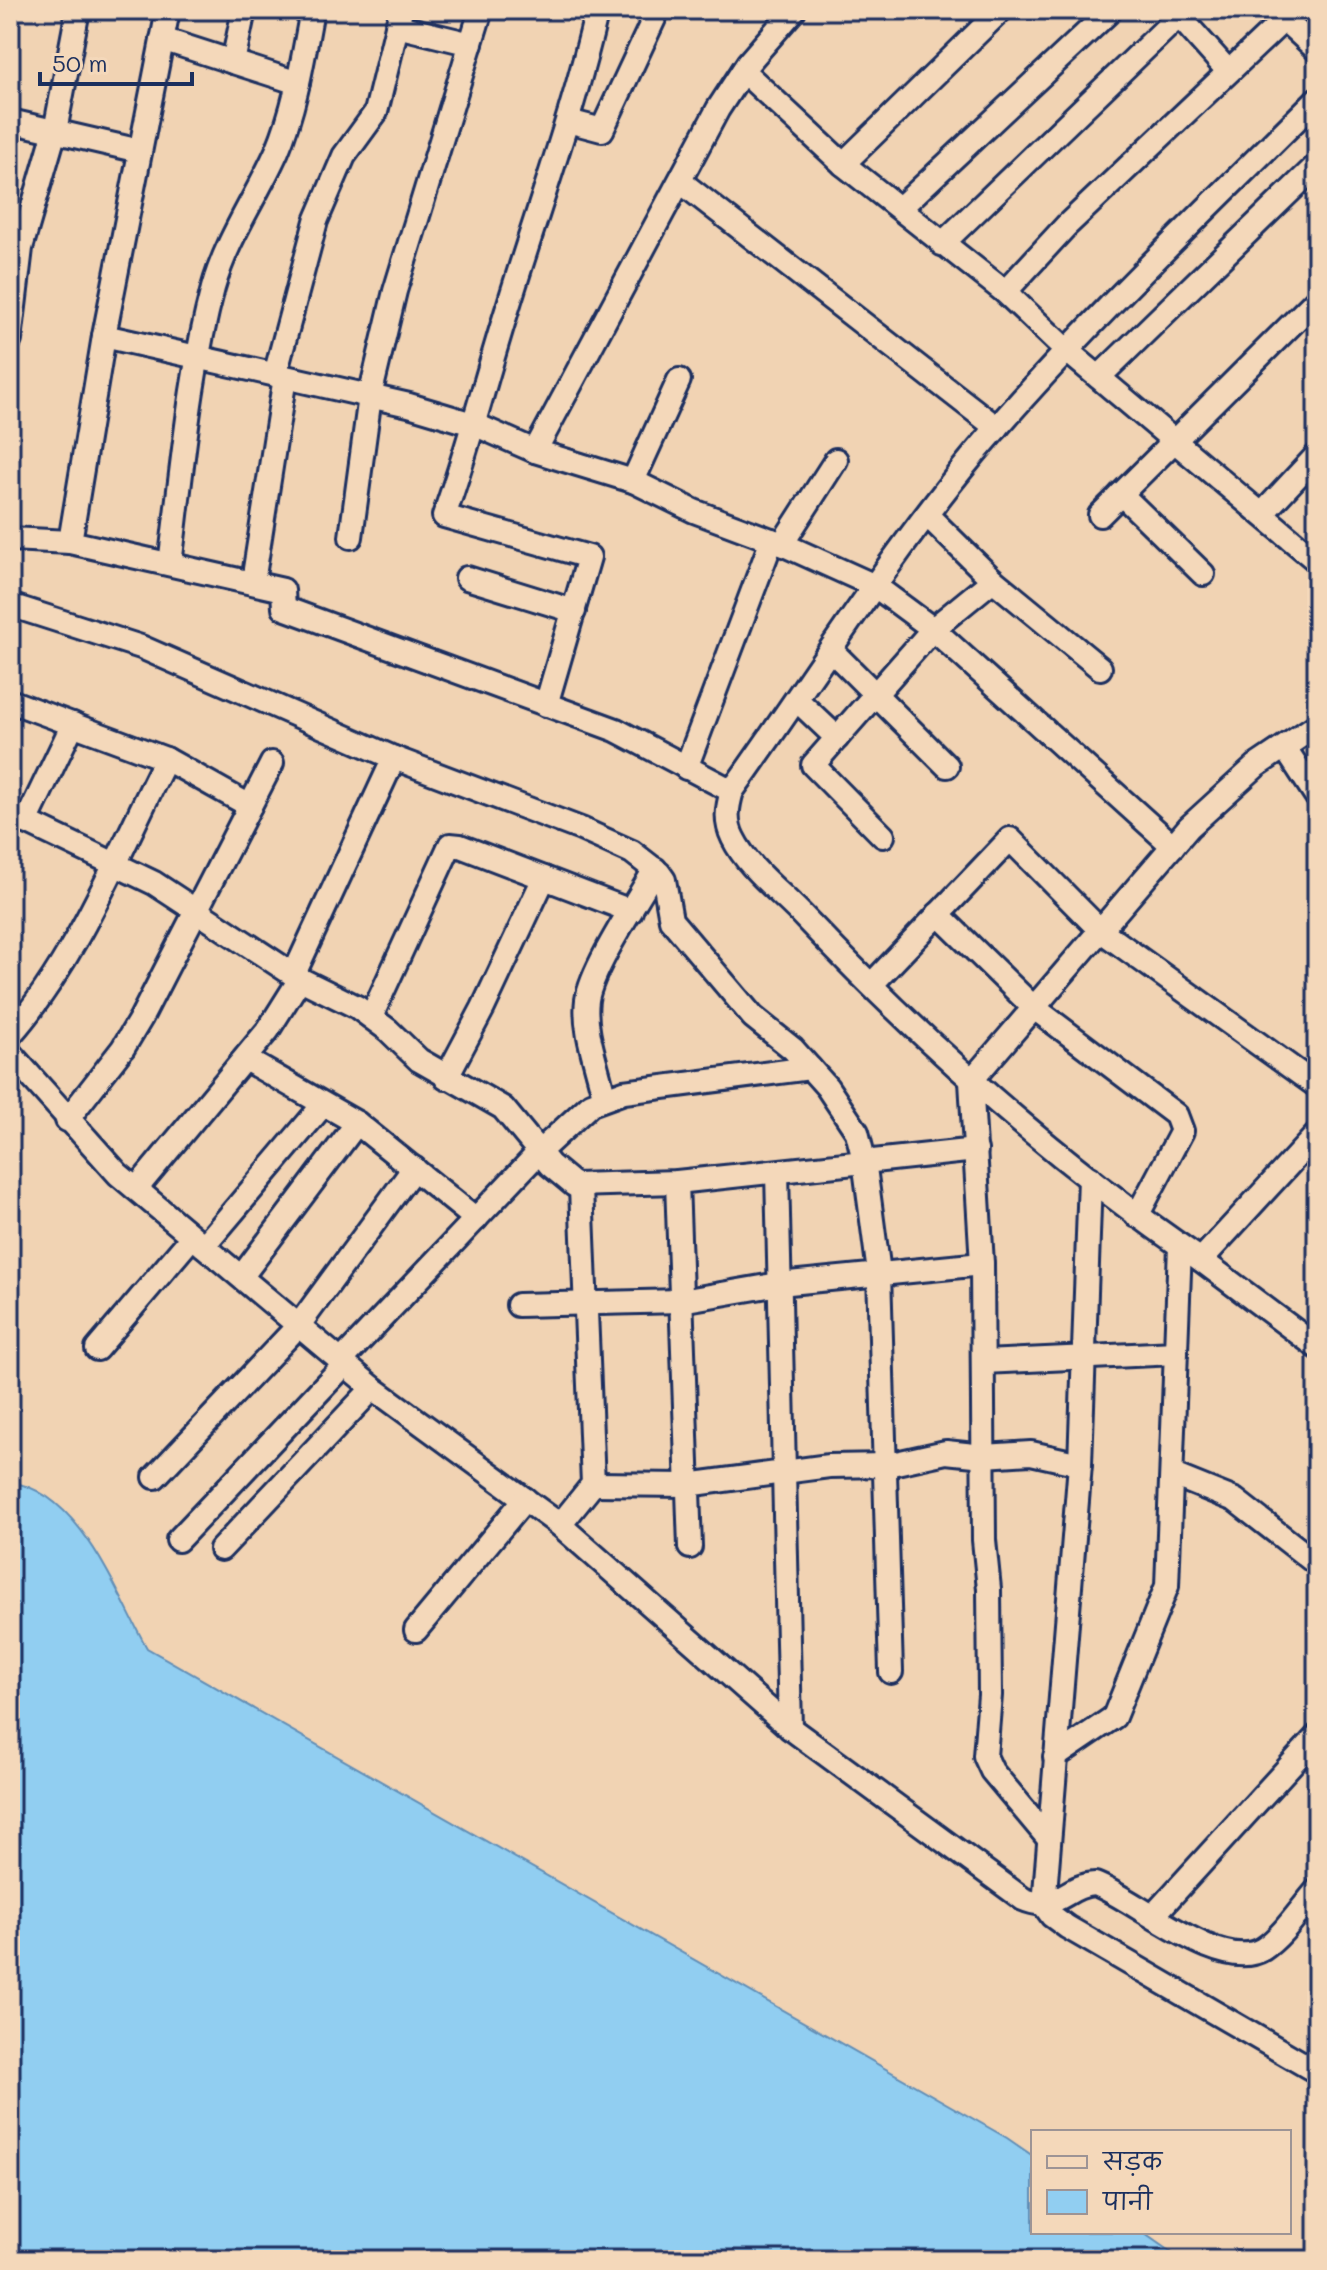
<svg xmlns="http://www.w3.org/2000/svg" width="1327" height="2270" font-family="Mali,'Playpen Sans Deva',sans-serif">
<style>
.water{fill:#91cef1;stroke:#628eb6;stroke-width:2}
.lines{fill:none;stroke-linecap:round;stroke-linejoin:round}
.minor-casing{stroke:#1b2f5e;stroke-width:28}
.minor{stroke:#f4d8ba;stroke-width:22}
</style>
<rect width="100%" height="100%" fill="#f1d3b3"/>
<filter id="ink" filterUnits="userSpaceOnUse"><feTurbulence type="fractalNoise" baseFrequency=".0125" numOctaves="2"/><feDisplacementMap in="SourceGraphic" scale="16" xChannelSelector="R" yChannelSelector="G"/><feConvolveMatrix kernelMatrix="1 2 1 2 8 2 1 2 1" color-interpolation-filters="sRGB"/></filter>
<g filter="url(#ink)">
<path class="water" d="M10,1482c71,10 106,111 137,166l860,490 26,18v76h109l40,28h-1172z"/>
<g class="lines">
<g class="minor-casing">
<g id="minor">
<path d="M168,10l-64,326 -34,206 213,48 1,18 332,122 116,61"/>
<path d="M1274,10l43,40"/>
<path d="M1178,15l50,56"/>
<path d="M397,26l74,18"/>
<path d="M162,39l136,44"/>
<path d="M233,62l11,-52"/>
<path d="M743,71l100,93 162,128 60,57 252,212"/>
<path d="M1317,99c-116,116 -235,228 -341,353 -89,107 -163,226 -244,339 -5,17 -7,31 1,47 15,31 50,56 73,81 120,126 251,243 395,341l116,-126"/>
<path d="M10,121l130,30"/>
<path d="M568,121l34,9 56,-120"/>
<path d="M843,164l158,-154"/>
<path d="M681,182l316,246"/>
<path d="M900,208l211,-198"/>
<path d="M942,244l243,-234"/>
<path d="M1005,292l61,-66 228,-216"/>
<path d="M104,336l305,69 67,20 59,26 98,30 61,30 88,33 93,42 58,43 240,217"/>
<path d="M10,340l11,-92 34,-117 23,-121"/>
<path d="M275,375l41,-154 28,-65 32,-44 25,-102"/>
<path d="M1099,377l218,-212"/>
<path d="M535,451l183,-342 30,-46 46,-53"/>
<path d="M633,481l46,-101"/>
<path d="M1121,494l82,80"/>
<path d="M1263,513l54,-58"/>
<path d="M927,515l66,65 107,88"/>
<path d="M1100,515l217,-216"/>
<path d="M351,537l19,-141 25,-105 86,-281"/>
<path d="M10,539l60,3"/>
<path d="M782,544l54,-84"/>
<path d="M170,564c12,-92 19,-186 43,-276 14,-50 43,-90 64,-137 19,-45 26,-93 35,-141"/>
<path d="M467,578l107,33"/>
<path d="M253,582l32,-205"/>
<path d="M10,605l131,42 253,111 187,71 51,23 27,21 5,7 7,40 82,97 40,32 34,38 30,45 7,28 15,113 12,399"/>
<path d="M831,650l116,116"/>
<path d="M797,700l40,38"/>
<path d="M10,701l156,58 84,47"/>
<path d="M546,705l43,-148 -145,-41c25,-70 42,-139 64,-209 30,-99 66,-196 89,-297"/>
<path d="M1285,748l32,49"/>
<path d="M686,768l86,-228"/>
<path d="M10,814l144,69 146,96 57,28 31,23 31,30 84,48 47,57 24,20 103,-3 299,-32"/>
<path d="M26,822l47,-98"/>
<path d="M883,836l-70,-71 120,-136 60,-49"/>
<path d="M938,914l95,93 143,108 6,16 -45,85"/>
<path d="M294,974l100,-216"/>
<path d="M872,984l138,-145 90,91 217,156"/>
<path d="M371,1017l79,-172 10,1 171,65"/>
<path d="M10,1035c66,-74 111,-187 156,-276"/>
<path d="M10,1053l108,121 255,214 187,137 230,203 233,171c34,15 42,-14 72,-15 39,14 126,91 168,65 20,-13 38,-41 54,-59"/>
<path d="M245,1059l112,64 119,96"/>
<path d="M446,1078l37,-70 61,-130"/>
<path d="M604,1097c-6,-30 -21,-66 -17,-97 5,-33 50,-99 68,-131"/>
<path d="M67,1120l56,-72 18,-30 131,-255"/>
<path d="M777,1172l13,556"/>
<path d="M1090,1178l-10,286 -36,441 8,11 15,11 250,145"/>
<path d="M677,1182l13,365"/>
<path d="M136,1189l132,-159 32,-51"/>
<path d="M204,1246l119,-141"/>
<path d="M1201,1260l116,87"/>
<path d="M242,1276l115,-153"/>
<path d="M518,1305l163,-4 98,-17 203,-20"/>
<path d="M97,1349l95,-112"/>
<path d="M341,1361l199,-210 51,-47 33,-12 186,-24"/>
<path d="M983,1362l193,-9"/>
<path d="M1173,1475l62,25 82,64"/>
<path d="M155,1477l144,-152 115,-157"/>
<path d="M593,1484l94,1 142,-19 58,-1 59,-13 38,4 47,-3 49,11"/>
<path d="M560,1525l33,-41 -12,-296"/>
<path d="M178,1540l167,-176"/>
<path d="M221,1549l152,-161"/>
<path d="M416,1630l109,-131"/>
<path d="M1055,1757l59,-40 53,-131 13,-340"/>
<path d="M1048,1838l-56,-67 -7,-15 5,-61 -1,-106 -5,-49 -2,-276 -11,-183 218,-254 67,-61 61,-41"/>
<path d="M1153,1916l164,-180"/>
</g>
</g>
<use href="#minor" class="minor"/>
</g>
</g>
<rect width="1327" height="2270" fill="none" stroke="#f4d8ba" stroke-width="40"/>
<rect x="20" y="20" width="1287" height="2230" fill="none" stroke="#1b2f5e" stroke-width="3" filter="url(#ink)"/>
<rect x="1031" y="2130" width="260" height="104" fill="#f4d8ba" stroke="#9d9495" stroke-width="2"/>
<rect x="1047" y="2156" width="40" height="12" fill="#f4d8ba" stroke="#9d9495" stroke-width="2"/>
<text x="1103" y="2170" font-size="24" fill="#1b2f5e">सड़क</text>
<rect x="1047" y="2190" width="40" height="24" fill="#91cef1" stroke="#9d9495" stroke-width="2"/>
<text x="1103" y="2210" font-size="24" fill="#1b2f5e">पानी</text>
<path d="M40 72v12h152v-12" fill="none" stroke="#1b2f5e" stroke-width="4"/>
<text x="52" y="72" font-size="24" fill="#1b2f5e" stroke="#f4d8ba" stroke-width="6" paint-order="stroke">50 m</text>
</svg>
